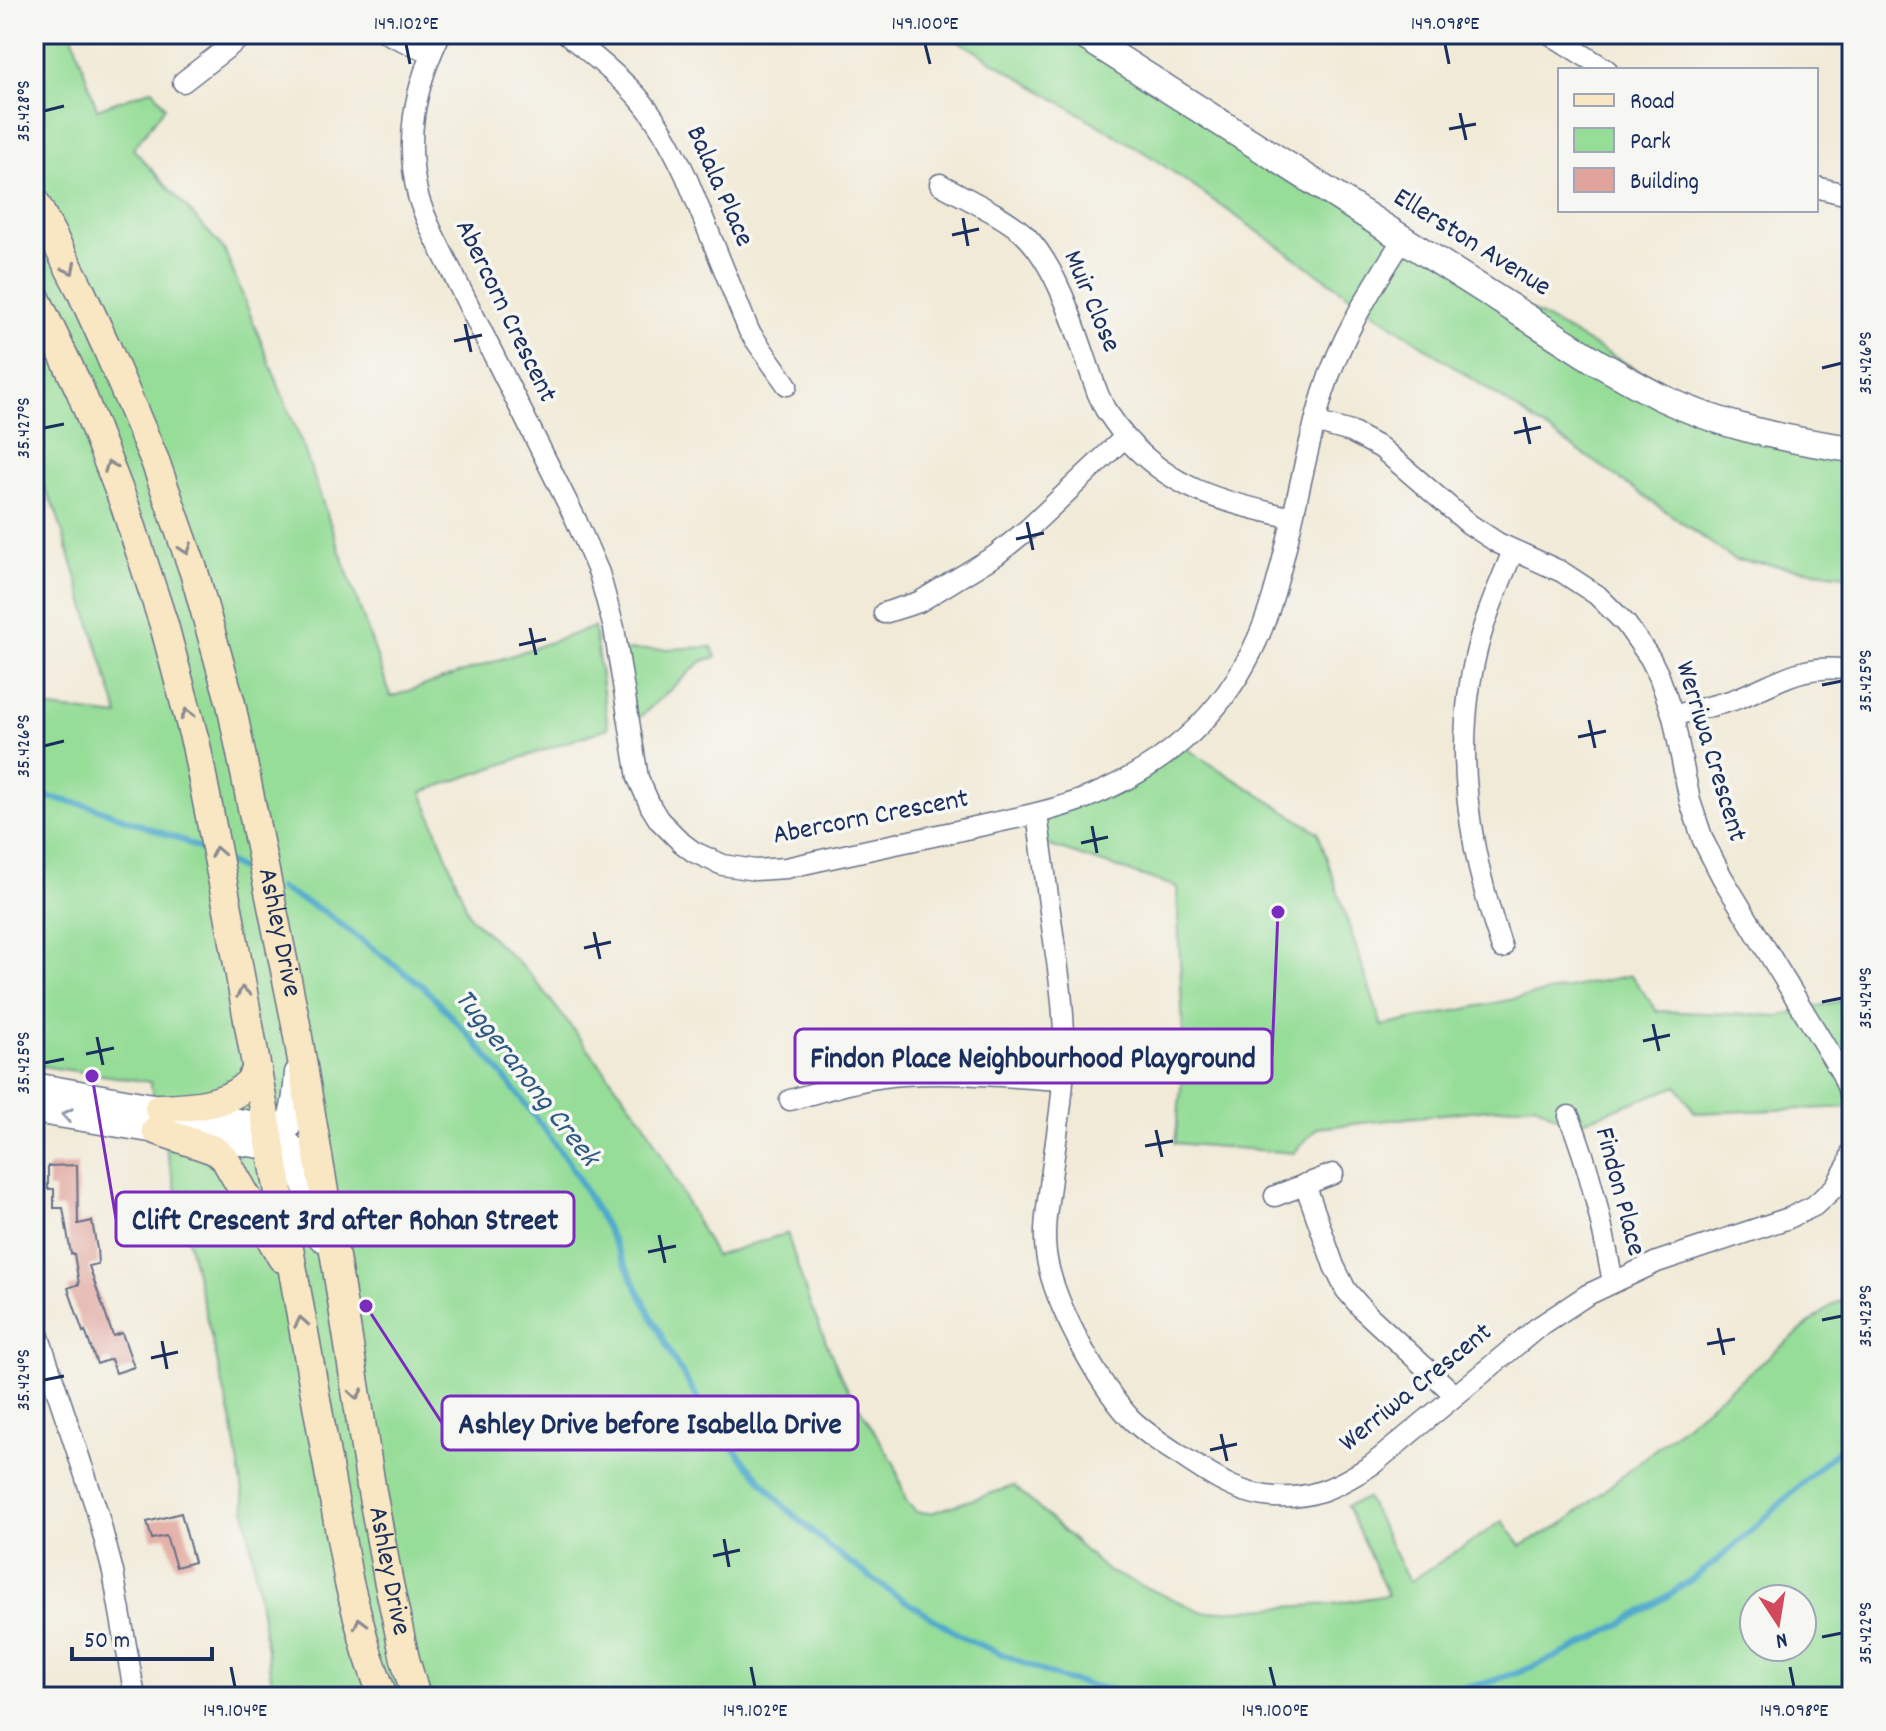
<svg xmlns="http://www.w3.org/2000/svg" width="1886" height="1731" font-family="Dekko,sans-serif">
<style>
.green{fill:#96dd98;stroke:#58867b;stroke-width:2;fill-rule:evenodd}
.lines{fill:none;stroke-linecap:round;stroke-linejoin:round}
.stream{stroke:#4da9cb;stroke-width:6}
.building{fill:#e1a49c}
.minor-casing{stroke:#667088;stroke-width:23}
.tertiary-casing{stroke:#667088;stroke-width:29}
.secondary-casing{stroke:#667088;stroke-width:31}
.minor{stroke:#fff;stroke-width:20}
.tertiary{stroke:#fff;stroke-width:26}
.secondary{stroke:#f9e7c3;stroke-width:28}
.oneway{stroke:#8a8b90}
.oneway2{stroke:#8d97ae}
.ticks{fill:none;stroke:#1b2f5e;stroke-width:3}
.labels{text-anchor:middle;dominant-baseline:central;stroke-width:7;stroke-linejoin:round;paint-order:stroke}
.street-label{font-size:28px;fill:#1b2f5e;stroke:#f6f6f2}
.water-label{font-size:30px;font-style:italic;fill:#2c5a84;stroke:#f6f6f2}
.leader{fill:none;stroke:#7b2cbf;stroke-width:3}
.callout-dot{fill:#7b2cbf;stroke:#f6f6f2;stroke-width:3}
.callout{fill:#f6f6f2;stroke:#7b2cbf;stroke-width:3}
.callout-label{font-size:30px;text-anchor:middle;font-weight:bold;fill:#1b2f5e}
.neatline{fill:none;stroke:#1b2f5e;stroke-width:3}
.ticks-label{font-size:20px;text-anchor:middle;fill:#1b2f5e}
</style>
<rect width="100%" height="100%" fill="#f6f6f2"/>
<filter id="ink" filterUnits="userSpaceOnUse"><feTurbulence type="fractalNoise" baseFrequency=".0125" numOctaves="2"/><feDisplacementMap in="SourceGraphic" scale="16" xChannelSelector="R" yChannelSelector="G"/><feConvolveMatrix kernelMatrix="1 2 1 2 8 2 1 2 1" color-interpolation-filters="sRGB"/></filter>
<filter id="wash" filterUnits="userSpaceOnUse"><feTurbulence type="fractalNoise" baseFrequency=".006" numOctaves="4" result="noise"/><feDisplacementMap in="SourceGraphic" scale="32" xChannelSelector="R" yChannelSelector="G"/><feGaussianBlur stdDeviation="1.8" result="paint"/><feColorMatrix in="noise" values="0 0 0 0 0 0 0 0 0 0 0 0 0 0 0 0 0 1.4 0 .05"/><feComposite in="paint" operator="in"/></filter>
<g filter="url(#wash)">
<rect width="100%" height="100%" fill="#f1ead7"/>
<g class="green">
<path d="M34,34h38l25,75 56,-20 12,18 -32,42 91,100 80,200 87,248 203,-70 14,101 -186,64 48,125 61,58 112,145 72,136 72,-23 22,69 33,77 53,86 11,36 10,11 15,1 83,-27 93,85 96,41 130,-8 55,-9 -41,-89 20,-8 42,84 94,-61 18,25 42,-22 269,-219 20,-11v403h-1578l-41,-270 -83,-345 -116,-17v-359l85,10 -63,-205 -22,-44zM1754,1599h48v48h-48z"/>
<path d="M947,34h133l323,205 337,188 112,29v120l-117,-16 -131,-92 -241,-163 -213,-149z"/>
<path d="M712,647l4,10 -14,4 -72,65 -12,-75z"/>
<path d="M1179,744l139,88 64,194 249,-51 26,36 121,5 74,-18v109l-157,6 -18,-27 -105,39 -38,-21 -217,24 -23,25 -119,-10 9,-84 -7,-172 -136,-44 -4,-29z"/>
</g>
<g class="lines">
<g class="stream">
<path d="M34,794l56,12 92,34 26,13"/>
<path d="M229,863l29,15"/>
<path d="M279,888l44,23 101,76 53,57 44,54 49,66 36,63 69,135 27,43 38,51 45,51 48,43 58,42 75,47 96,40 80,18"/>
<path d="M1431,1697c38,-10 76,-19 111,-34 58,-25 114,-57 164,-94 52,-40 96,-89 146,-131"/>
</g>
</g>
<g id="blocks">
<g class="building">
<path d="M77,1165l1,59 14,-3 5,28 1,15 -9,2 24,70 9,-3 12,34 -18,6 -5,-14 -14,5 -12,-33 -2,1 -15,-44 11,-4 -5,-30h-3l-8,-46h-9v-19h-6v-23z"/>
<path d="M181,1513l13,49 -18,5 -10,-31 -14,3 -5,-17z"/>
</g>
</g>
</g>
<g filter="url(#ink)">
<use href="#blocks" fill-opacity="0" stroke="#667088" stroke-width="2"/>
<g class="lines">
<g class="minor-casing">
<g id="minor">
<path d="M388,34l43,19"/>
<path d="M440,34c-25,53 -36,104 -22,162 4,14 10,27 16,40l142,284 23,53 15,55 24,150 13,29 8,13 23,23 12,9 29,13 32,5 31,-2c57,-13 114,-25 171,-37 43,-10 87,-17 129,-33 96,-38 160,-105 188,-205 19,-65 29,-134 49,-199 17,-56 49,-106 80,-155"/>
<path d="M567,34c24,20 49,39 70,62 21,23 36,52 49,80l63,155 38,54"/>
<path d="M1550,34l57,36"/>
<path d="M183,82l62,-48"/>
<path d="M940,184c25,14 67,33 86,52 36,37 54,109 72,158l7,15 20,28"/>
<path d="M1816,187l36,9"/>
<path d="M1315,422l36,10 30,16 88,76 29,19 64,29 35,23 29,29 24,34 9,18 14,40 17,85 13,39 19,37 120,197 10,25"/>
<path d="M884,613l35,-11 77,-47 32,-26 97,-92c50,56 99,64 167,81"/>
<path d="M1673,716c20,-6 41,-10 60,-16 49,-18 63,-37 119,-30"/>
<path d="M1037,814c5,40 11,80 16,120 6,40 12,79 11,120 0,44 -9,89 -14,132 -3,22 -7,45 -4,67 6,48 52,130 84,165 17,17 39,30 59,43 24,16 47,31 76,35 43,6 73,-9 108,-32l164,-136 50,-33 70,-33 132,-44 25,-12 21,-19 14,-24 3,-12"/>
<path d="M1502,948c-34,-98 -51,-204 -23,-306 8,-31 22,-61 34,-91"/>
<path d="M790,1100c37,-10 75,-23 114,-25 53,-3 106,2 159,5"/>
<path d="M1569,1116c22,54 33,109 44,166"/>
<path d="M1305,1184l29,82 12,24 18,21 91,84"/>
<path d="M1275,1196l58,-22"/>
<path d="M34,1322l63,189 16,61 22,125"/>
</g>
</g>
<g class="tertiary-casing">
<g id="tertiary">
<path d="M1081,34l519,330c20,11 40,23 60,33 61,29 126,43 192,52"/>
<path d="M34,1086l187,33 46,8 8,4 20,21 27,86"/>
<path d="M34,1110l122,20 114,16c25,-18 26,-45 28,-73"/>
</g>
</g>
<g class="secondary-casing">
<g id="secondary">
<path id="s1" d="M34,200l45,87 27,59 49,115 39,111 37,132 64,315 42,250 34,217 17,93 17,80 11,38"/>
<path d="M34,294l46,96 45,116 39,119 32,120 33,169 120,669 18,69 16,45"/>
<path d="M159,1108c28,-1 66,-2 87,-23 5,-4 8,-11 11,-16"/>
<path d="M156,1130l58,20 11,9 57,99"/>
</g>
</g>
<use href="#minor" class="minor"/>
<use href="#tertiary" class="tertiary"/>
<use href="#secondary" class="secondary"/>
</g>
<defs><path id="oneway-chevron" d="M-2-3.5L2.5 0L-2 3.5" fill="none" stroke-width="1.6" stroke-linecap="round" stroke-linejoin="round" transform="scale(2)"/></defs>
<g class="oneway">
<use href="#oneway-chevron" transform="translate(70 269) rotate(63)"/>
<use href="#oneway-chevron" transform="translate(110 466) rotate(-111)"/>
<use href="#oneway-chevron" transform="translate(186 549) rotate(71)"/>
<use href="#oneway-chevron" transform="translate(187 714) rotate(-105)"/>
<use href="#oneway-chevron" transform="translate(217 852) rotate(-101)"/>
<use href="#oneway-chevron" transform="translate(243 992) rotate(-100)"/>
<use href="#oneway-chevron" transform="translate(301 1322) rotate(-100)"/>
<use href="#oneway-chevron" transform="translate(356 1394) rotate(81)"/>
<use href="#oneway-chevron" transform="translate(360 1623) rotate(-105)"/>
</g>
<use class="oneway2" href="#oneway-chevron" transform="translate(67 1115) rotate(-170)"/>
</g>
<path class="ticks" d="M406,44l4,20M925,44l5,20M1445,44l4,20M44,111l20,-5M1460,113l6,27M1449,129l27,-5M963,218l5,28M952,235l27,-6M465,324l6,28M454,341l28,-6M1822,368l20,-5M1524,417l6,27M44,428l20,-4M1514,433l27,-6M1027,522l6,28M1016,539l28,-6M530,628l6,27M519,645l27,-6M1822,685l20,-4M1589,720l6,28M1578,737l28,-6M44,746l20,-5M1092,826l5,27M1081,843l27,-6M594,932l6,27M584,948l27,-6M1822,1002l20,-4M1653,1024l6,27M97,1037l6,28M1643,1041l27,-6M86,1054l28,-6M44,1063l20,-4M1156,1130l6,27M1145,1146l28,-5M659,1235l6,28M648,1252l28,-6M1822,1320l20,-4M1718,1328l6,27M162,1341l5,28M1707,1344l28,-5M151,1358l27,-6M44,1380l20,-4M1221,1434l6,27M1210,1450l27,-6M724,1539l5,28M713,1556l27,-6M1822,1637l20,-4M231,1667l4,20M751,1667l4,20M1270,1667l5,20M1790,1667l4,20"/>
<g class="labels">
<g class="street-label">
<text transform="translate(718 187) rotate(66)">Balala Place</text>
<text transform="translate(1471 244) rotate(32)">Ellerston Avenue</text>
<text transform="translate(1090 302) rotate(67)">Muir Close</text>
<text transform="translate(504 312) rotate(64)">Abercorn Crescent</text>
<text transform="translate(1709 752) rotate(73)">Werriwa Crescent</text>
<text transform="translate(871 819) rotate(-11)">Abercorn Crescent</text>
<text stroke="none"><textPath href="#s1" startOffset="776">Ashley Drive</textPath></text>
<text transform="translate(1618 1192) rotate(75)">Findon Place</text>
<text transform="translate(1417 1389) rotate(-39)">Werriwa Crescent</text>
<text stroke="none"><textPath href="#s1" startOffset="1424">Ashley Drive</textPath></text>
</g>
<g class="water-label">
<text transform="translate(525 1079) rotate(52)">Tuggeranong Creek</text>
</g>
</g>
<path class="leader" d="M1278 912L1272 1056M92 1076L116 1219M366 1306L442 1423"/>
<g class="callout-dot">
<circle cx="1278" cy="912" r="8"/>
<circle cx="92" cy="1076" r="8"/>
<circle cx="366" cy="1306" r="8"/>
</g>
<g class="callout">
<rect x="795" y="1029" width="477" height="54" rx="8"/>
<rect x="116" y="1192" width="458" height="54" rx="8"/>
<rect x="442" y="1396" width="416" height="54" rx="8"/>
</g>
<g class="callout-label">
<text x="1033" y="1067">Findon Place Neighbourhood Playground</text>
<text x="345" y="1229">Clift Crescent 3rd after Rohan Street</text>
<text x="650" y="1433">Ashley Drive before Isabella Drive</text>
</g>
<rect width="1886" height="1731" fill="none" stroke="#f6f6f2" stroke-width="88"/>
<rect x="1558" y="68" width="260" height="144" fill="#f6f6f2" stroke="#9ea6b7" stroke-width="2"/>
<rect x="1574" y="94" width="40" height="12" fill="#f9e7c3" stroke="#9ea6b7" stroke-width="2"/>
<text x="1630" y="108" font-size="24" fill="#1b2f5e">Road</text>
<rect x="1574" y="128" width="40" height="24" fill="#96dd98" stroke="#9ea6b7" stroke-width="2"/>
<text x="1630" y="148" font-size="24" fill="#1b2f5e">Park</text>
<rect x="1574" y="168" width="40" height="24" fill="#e1a49c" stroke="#9ea6b7" stroke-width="2"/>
<text x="1630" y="188" font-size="24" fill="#1b2f5e">Building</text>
<g transform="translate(1778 1623) rotate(168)"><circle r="38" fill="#f6f6f2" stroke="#9ea6b7" stroke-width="2"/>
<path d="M0-6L14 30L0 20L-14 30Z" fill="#d1495b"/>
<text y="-12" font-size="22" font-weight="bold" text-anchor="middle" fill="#1b2f5e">N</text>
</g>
<path d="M72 1647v12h140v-12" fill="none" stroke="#1b2f5e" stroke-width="4"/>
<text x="84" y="1647" font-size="24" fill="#1b2f5e" stroke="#f6f6f2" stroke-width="6" paint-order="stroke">50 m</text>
<rect x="44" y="44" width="1798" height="1643" class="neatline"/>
<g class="ticks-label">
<text x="406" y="29">149.102°E</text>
<text x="925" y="29">149.100°E</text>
<text x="1445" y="29">149.098°E</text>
<text transform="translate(22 111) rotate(-90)" y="7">35.428°S</text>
<text transform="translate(1864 363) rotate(-90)" y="7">35.426°S</text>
<text transform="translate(22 428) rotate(-90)" y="7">35.427°S</text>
<text transform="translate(1864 681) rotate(-90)" y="7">35.425°S</text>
<text transform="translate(22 746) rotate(-90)" y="7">35.426°S</text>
<text transform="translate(1864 998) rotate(-90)" y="7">35.424°S</text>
<text transform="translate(22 1063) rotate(-90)" y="7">35.425°S</text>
<text transform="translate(1864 1316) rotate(-90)" y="7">35.423°S</text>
<text transform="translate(22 1380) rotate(-90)" y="7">35.424°S</text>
<text transform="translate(1864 1633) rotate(-90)" y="7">35.422°S</text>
<text x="235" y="1716">149.104°E</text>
<text x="755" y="1716">149.102°E</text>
<text x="1275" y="1716">149.100°E</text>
<text x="1794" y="1716">149.098°E</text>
</g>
</svg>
